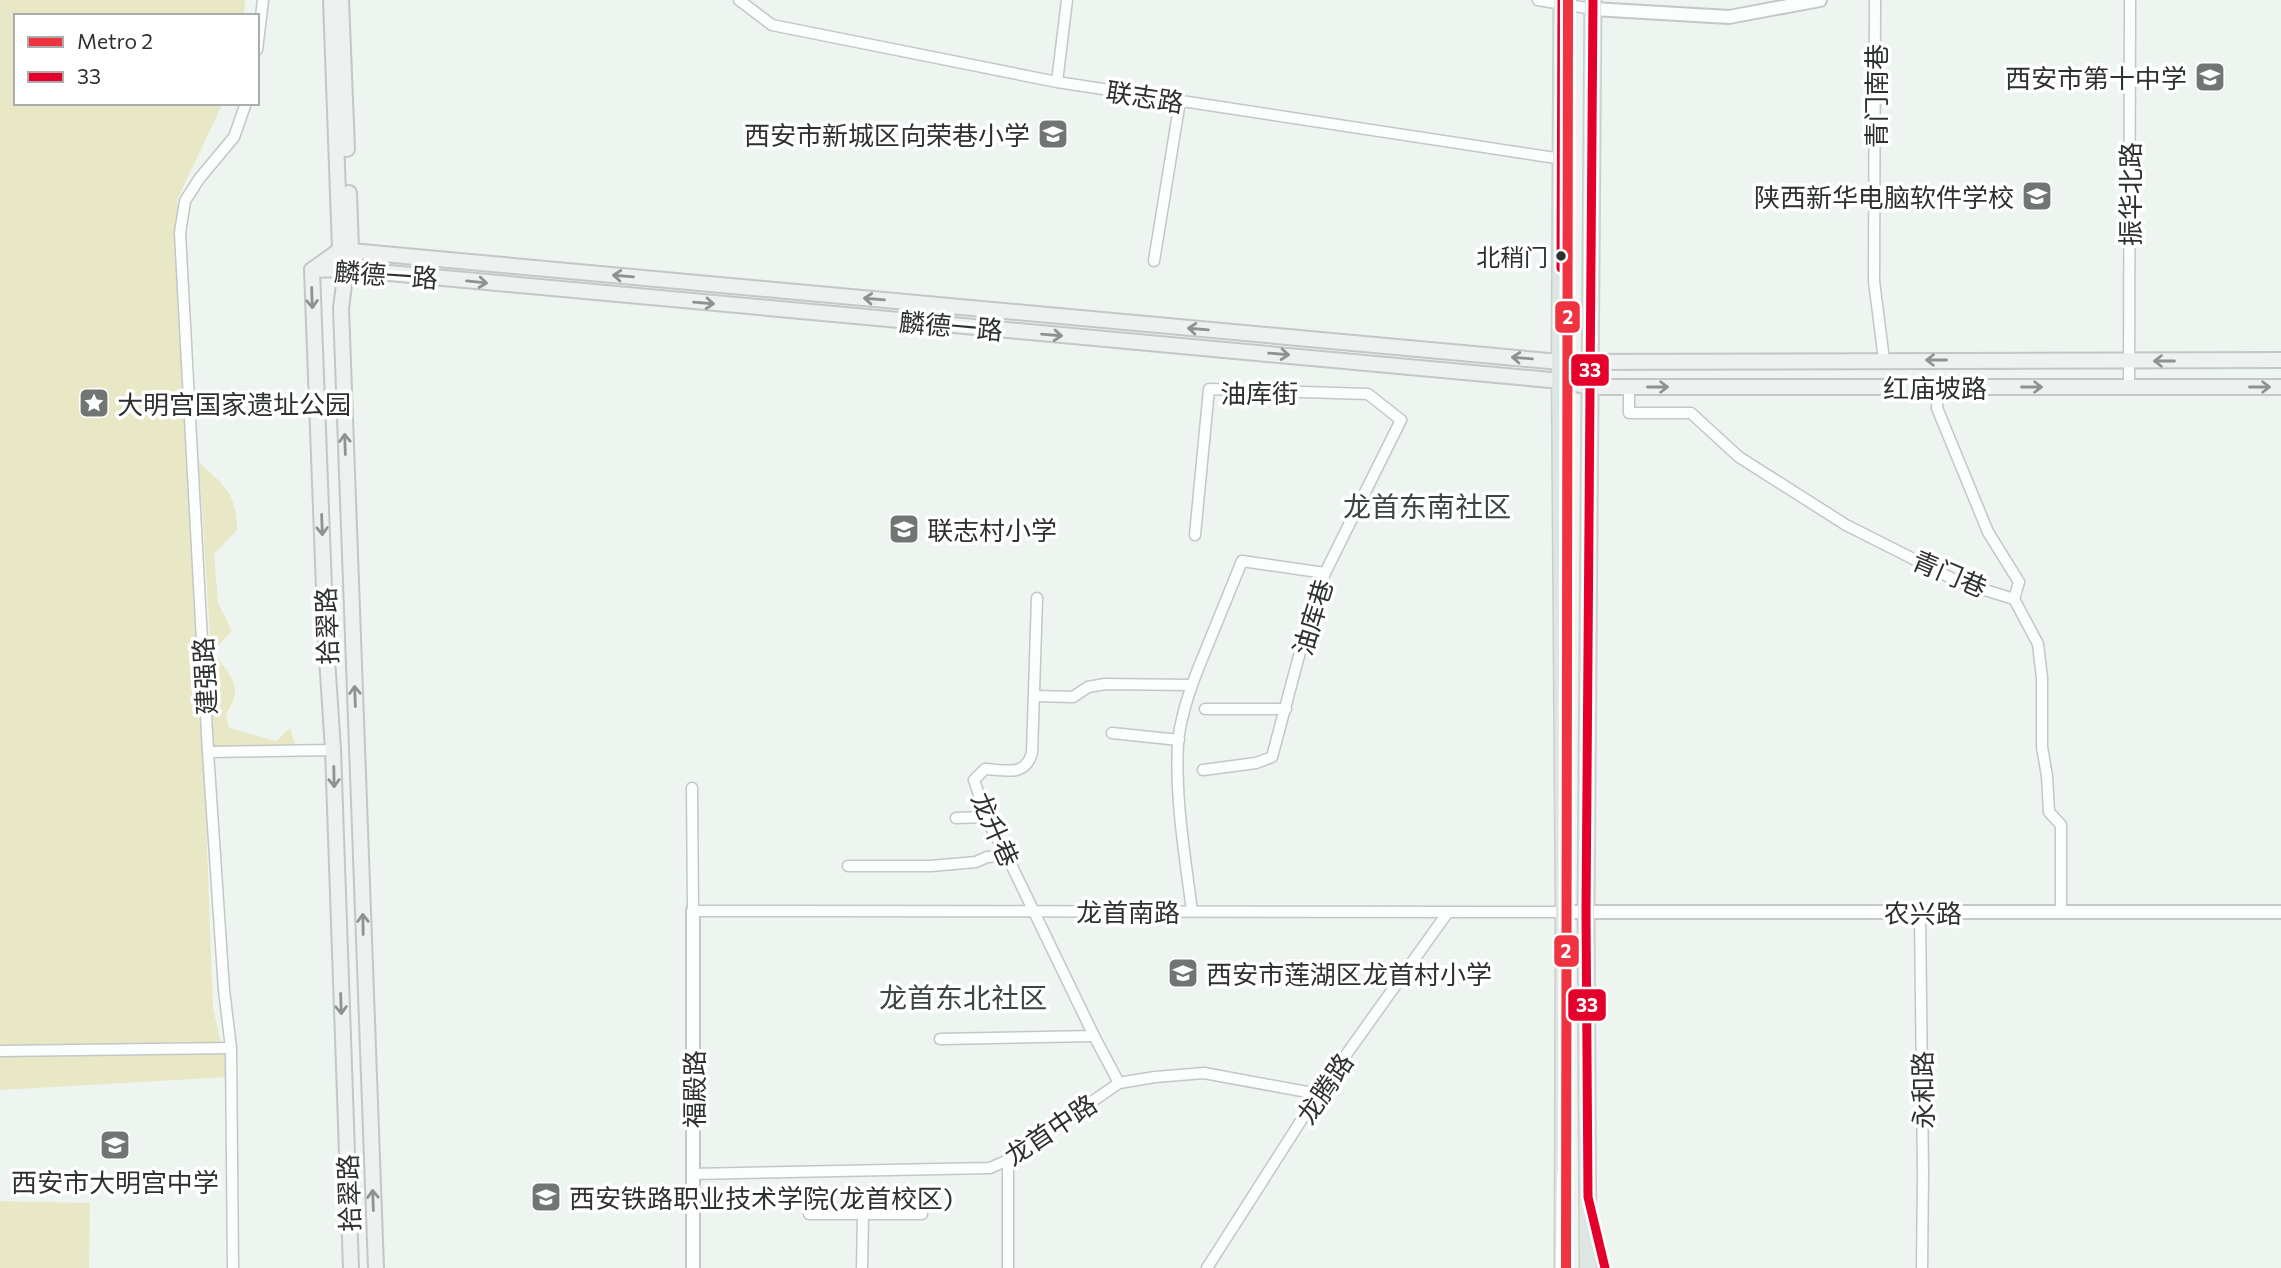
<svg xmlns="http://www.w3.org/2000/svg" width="2281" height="1268" font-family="Commissioner,'Noto Sans SC',sans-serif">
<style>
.green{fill:#e8e8c6}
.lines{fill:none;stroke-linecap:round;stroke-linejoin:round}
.minor-casing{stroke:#c3c7c5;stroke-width:13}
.tertiary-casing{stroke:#c3c7c5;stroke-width:16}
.secondary-casing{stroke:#c3c7c5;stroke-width:18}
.primary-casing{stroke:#cbcecc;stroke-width:19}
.minor{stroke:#fcfdfd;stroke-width:10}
.tertiary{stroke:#fcfdfd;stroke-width:12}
.secondary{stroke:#edf1f0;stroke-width:14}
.primary{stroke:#dde6e3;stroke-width:16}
.bus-1-casing{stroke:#fff;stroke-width:14}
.bus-1{stroke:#e4002b;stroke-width:9}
.metro-1-casing{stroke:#fff;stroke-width:16}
.metro-1{stroke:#ef3340;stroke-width:10}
.oneway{stroke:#8e9290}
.bus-dot{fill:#2e322f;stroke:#fff;stroke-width:2.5}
.labels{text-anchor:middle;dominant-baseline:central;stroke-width:7;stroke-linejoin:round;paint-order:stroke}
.bus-label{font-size:24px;fill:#2e322f;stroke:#fff;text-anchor:end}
.poi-label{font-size:26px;fill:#2e322f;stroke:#fff;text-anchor:start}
.street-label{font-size:26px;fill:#2e322f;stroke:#fff}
.neighbourhood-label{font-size:28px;fill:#3d4540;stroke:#fff}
.line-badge{stroke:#fff;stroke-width:2.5}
.badge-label{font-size:19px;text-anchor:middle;font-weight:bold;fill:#fff}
</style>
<rect width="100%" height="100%" fill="#eef4f0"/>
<g class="green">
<path d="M0,0h245l-1,16h-228v87h207l-46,97 21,406 15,402 16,69 -229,13z"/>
<path d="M199,462c25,24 38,30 38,68l-23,24 4,49 14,28 -21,22z"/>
<path d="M218,658c16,22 25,31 8,56l3,14 47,13 14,-13 6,19 -82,2 -5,-89z"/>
<path d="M0,1201l90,2 -1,65h-89z"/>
</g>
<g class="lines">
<g class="minor-casing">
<g id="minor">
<path d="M739,0l33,25 285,57 505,77"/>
<path d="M1538,0l55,9"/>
<path d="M1875,0l-1,281 10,79"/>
<path d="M257,50l6,-50"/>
<path d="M1057,82l10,-82"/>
<path d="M1154,261l26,-160"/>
<path d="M1629,387v26h62l48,44 107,68 113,57 55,17 24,45 4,34v69l5,29 2,36 12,13v87"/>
<path d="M1938,387l-1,21 51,124 31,50 -5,17"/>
<path d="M2129,387l1,-387"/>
<path d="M1195,535l14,-146 159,5 33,26 -76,153 -21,64 -32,120 -16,6 -53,7"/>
<path d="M1037,598l-5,155c-7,24 -26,17 -47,16l-11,11 15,44 18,32 87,180 25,47"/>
<path d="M1034,696l39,1 15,-10 17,-3 86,1"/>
<path d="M1205,709h81"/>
<path d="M1112,733l67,7"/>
<path d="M208,752l125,-2"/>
<path d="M692,788l1,123 871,1"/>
<path d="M956,818l30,-1"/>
<path d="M848,866h83l45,-4 11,-5 20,-1"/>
<path d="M1192,911c-7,-55 -17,-111 -14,-168 2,-24 11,-51 20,-74l44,-108 83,12"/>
<path d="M1920,912l3,261 -1,95"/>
<path d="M940,1039l154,-3"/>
<path d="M0,1051l231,-3"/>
<path d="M693,1174l297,-6 18,-8 111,-77 36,-6 49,-4 114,21"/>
<path d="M809,1214h113"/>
<path d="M1592,1221l13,47"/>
<path d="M233,1268l-2,-220 -7,-58 -16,-238 -28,-519 5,-32 14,-22 35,-42 12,-34"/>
<path d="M862,1268l1,-54"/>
<path d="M1008,1268v-108"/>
<path d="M1207,1268l111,-174 130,-182"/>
</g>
</g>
<g class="tertiary-casing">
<g id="tertiary">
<path d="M1593,9l136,8 91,-17"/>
<path d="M693,911v357"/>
<path d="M1564,912h717"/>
</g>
</g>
<g class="secondary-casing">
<g id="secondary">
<path d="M331,0l9,250 -28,20 14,372 7,108 18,518"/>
<path d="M341,0l6,149"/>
<path d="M349,193l2,57 -5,19 -5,39 35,960"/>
<path d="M340,250l1220,112 721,-2"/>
<path d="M312,270l34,-1 1215,112 29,6h691"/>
</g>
</g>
<g class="primary-casing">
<g id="primary">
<path d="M1562,0l-2,362 4,550 -1,356"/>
<path d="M1588,1268l-2,-356 7,-912"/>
</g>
</g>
<use href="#minor" class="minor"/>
<use href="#tertiary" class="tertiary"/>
<use href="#secondary" class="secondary"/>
<use href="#primary" class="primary"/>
<g class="bus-1-casing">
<g id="bus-1">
<path d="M1593,0l-7,912 2,285 17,71"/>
<path d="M1561,268l1,-268"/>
<path d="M1563,1268l1,-94"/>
</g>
</g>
<use href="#bus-1" class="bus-1"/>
<g class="metro-1-casing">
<path id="metro-1" d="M1566,1268l2,-1268"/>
</g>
<use href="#metro-1" class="metro-1"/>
</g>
<defs><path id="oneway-shaft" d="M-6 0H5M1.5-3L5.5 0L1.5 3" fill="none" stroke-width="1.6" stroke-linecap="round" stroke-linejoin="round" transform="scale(1.75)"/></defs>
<g class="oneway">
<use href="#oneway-shaft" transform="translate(623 276) rotate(-175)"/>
<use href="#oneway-shaft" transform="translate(477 282) rotate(6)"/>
<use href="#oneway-shaft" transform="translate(312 298) rotate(88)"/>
<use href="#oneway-shaft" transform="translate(874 299) rotate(-175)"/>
<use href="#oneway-shaft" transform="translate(704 303) rotate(5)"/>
<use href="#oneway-shaft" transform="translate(1198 329) rotate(-175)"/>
<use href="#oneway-shaft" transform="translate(1052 335) rotate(5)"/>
<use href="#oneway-shaft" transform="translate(1279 354) rotate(5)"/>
<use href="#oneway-shaft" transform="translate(1522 358) rotate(-175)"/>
<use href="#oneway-shaft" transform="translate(1936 360) rotate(-180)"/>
<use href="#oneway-shaft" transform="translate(2164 361) rotate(180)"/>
<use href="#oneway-shaft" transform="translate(1658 387)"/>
<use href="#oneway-shaft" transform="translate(2032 387)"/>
<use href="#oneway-shaft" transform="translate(2260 387)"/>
<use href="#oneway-shaft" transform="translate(345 444) rotate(-92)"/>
<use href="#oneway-shaft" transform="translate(322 525) rotate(88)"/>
<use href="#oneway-shaft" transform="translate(355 696) rotate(-92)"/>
<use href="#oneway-shaft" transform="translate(334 777) rotate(89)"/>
<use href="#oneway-shaft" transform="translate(363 924) rotate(-91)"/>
<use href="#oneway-shaft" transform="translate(341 1004) rotate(88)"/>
<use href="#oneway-shaft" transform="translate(373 1200) rotate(-92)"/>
</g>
<defs>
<g id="school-square" transform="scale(1.575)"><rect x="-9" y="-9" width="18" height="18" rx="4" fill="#717673" stroke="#fff"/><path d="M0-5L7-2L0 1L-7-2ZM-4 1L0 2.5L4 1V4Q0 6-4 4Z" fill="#fff"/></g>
<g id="university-square" transform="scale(1.575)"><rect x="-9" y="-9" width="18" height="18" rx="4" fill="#717673" stroke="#fff"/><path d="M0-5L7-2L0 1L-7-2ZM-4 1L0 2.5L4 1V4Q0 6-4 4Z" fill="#fff"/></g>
<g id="sight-square" transform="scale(1.575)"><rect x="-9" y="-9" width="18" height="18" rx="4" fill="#717673" stroke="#fff"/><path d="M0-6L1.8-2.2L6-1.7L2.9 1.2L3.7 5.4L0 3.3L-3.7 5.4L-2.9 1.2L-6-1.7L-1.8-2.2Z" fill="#fff"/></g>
</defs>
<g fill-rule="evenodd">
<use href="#school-square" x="2210" y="77"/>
<use href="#school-square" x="1053" y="134"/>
<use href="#university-square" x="2037" y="196"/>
<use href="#sight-square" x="94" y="403"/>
<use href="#school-square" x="904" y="529"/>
<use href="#school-square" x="1183" y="973"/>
<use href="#school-square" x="115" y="1145"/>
<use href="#university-square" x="546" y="1197"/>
</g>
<circle class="bus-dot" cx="1561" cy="256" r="6"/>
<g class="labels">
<g class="bus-label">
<text x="1548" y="256">北稍门</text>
</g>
<g class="poi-label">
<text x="2187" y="77" text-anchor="end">西安市第十中学</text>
<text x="1030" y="134" text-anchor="end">西安市新城区向荣巷小学</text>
<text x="2014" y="196" text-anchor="end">陕西新华电脑软件学校</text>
<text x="117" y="403">大明宫国家遗址公园</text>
<text x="927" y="529">联志村小学</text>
<text x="1206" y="973">西安市莲湖区龙首村小学</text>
<text x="115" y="1181" text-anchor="middle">西安市大明宫中学</text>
<text x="569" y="1197">西安铁路职业技术学院(龙首校区)</text>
</g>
<g class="street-label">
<text transform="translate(1145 96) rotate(9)">联志路</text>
<text transform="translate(1875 96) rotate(-90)">青门南巷</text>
<text transform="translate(2129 194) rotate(-90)">振华北路</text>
<text transform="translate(386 274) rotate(4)">麟德一路</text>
<text transform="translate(951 325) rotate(5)">麟德一路</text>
<text x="1935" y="387">红庙坡路</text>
<text x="1259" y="392">油库街</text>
<text transform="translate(1950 573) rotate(23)">青门巷</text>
<text transform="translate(1312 617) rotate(-73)">油库巷</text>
<text transform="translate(326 626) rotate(-92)">拾翠路</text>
<text transform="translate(204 676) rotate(-93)">建强路</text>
<text transform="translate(996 829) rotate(66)">龙升巷</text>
<text x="1128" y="911">龙首南路</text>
<text x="1923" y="912">农兴路</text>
<text transform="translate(1324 1088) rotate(-56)">龙腾路</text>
<text transform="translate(693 1089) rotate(-90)">福殿路</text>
<text transform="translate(1922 1090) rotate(-91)">永和路</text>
<text transform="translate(1050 1129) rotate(-34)">龙首中路</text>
<text transform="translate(348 1193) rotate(-92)">拾翠路</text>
</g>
<g class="neighbourhood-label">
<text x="1427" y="506">龙首东南社区</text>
<text x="963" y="997">龙首东北社区</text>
</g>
</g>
<g class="line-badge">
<rect x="1554" y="300" width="27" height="34" rx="7" fill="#ef3340"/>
<rect x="1570" y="353" width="40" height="34" rx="7" fill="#e4002b"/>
<rect x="1553" y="934" width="27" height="34" rx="7" fill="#ef3340"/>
<rect x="1567" y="988" width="40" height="34" rx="7" fill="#e4002b"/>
</g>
<g class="badge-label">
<text x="1568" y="324">2</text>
<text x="1590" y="377">33</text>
<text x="1566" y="958">2</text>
<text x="1587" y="1012">33</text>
</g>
<rect x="14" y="14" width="245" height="91" fill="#ffffff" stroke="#abadac" stroke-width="2"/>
<rect x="28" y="37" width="35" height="10" fill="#ef3340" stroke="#abadac" stroke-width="2"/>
<text x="77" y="49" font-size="21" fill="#2e322f">Metro 2</text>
<rect x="28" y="72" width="35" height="10" fill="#e4002b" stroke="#abadac" stroke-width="2"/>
<text x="77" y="84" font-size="21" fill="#2e322f">33</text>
</svg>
